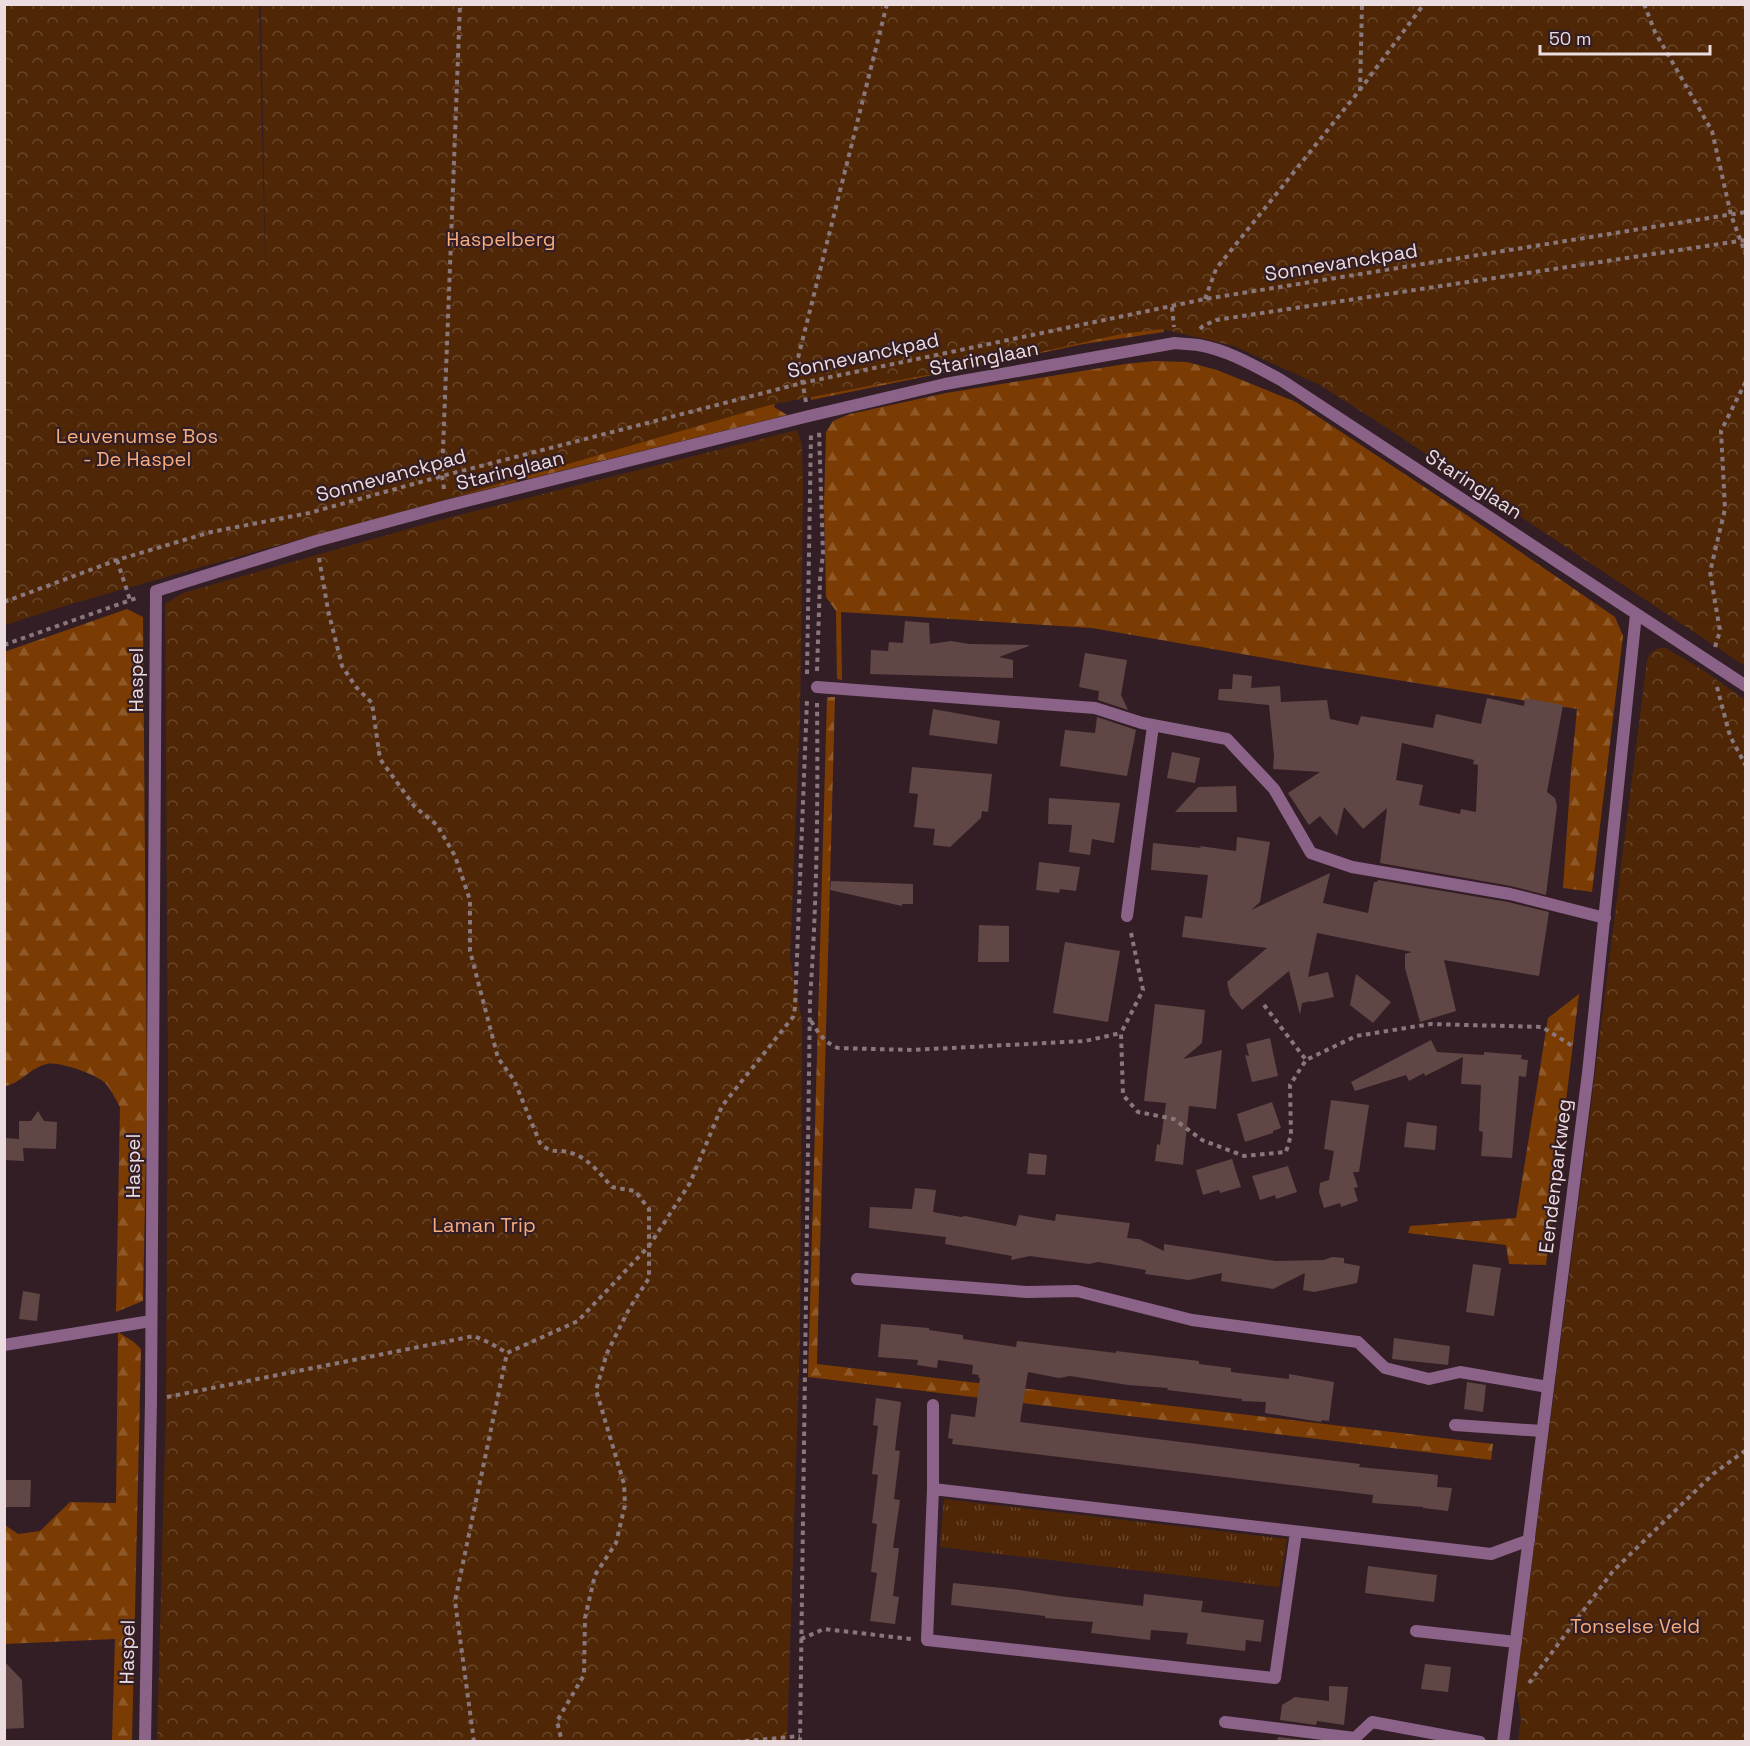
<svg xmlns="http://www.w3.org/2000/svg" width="1750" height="1746" font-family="'Space Grotesk',sans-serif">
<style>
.grass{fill:url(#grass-tufts)}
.forest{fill:url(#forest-firs)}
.park{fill:url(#park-crowns)}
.building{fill:#604745;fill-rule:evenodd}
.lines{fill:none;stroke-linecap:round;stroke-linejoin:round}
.path{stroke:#89777c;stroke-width:4;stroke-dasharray:4.5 4.5;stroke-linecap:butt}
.lane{stroke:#8b6389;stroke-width:12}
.street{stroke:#8b6389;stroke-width:12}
.labels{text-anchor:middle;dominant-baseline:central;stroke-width:4.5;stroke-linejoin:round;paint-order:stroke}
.park-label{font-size:20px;fill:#f7ac7c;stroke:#331e25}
.street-label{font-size:20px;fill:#ebdce0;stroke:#331e25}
</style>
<defs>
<pattern id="grass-tufts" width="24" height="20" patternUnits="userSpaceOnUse" patternTransform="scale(1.5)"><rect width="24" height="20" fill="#4f2706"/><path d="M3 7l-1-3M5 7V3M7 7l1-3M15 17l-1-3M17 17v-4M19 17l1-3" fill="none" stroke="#68462a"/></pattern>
<pattern id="forest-firs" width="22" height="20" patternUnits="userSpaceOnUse" patternTransform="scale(1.5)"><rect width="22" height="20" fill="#7b3c03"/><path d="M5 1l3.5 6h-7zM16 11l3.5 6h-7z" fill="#8e5827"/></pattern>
<pattern id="park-crowns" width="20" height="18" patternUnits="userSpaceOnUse" patternTransform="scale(1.5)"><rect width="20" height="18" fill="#4f2706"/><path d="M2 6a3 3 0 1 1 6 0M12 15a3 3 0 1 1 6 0" fill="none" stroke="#68462a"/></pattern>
</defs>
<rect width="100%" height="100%" fill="#331e25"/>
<path class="grass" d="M944,1499l343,40 -8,48 -339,-40z"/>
<g class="forest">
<path d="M1163,316l1,16 -80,12 -273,56 -1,-9z"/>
<path d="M1155,361l32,1 30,8 79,32 175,116 144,99 8,19 -31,256 -29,-4 8,-117 6,-62 -261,-42 -224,-39 -251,-16 1,68 -5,-1 -1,-68 -10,-14 -2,-93 2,-72 7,-11 17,-7 96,-21 179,-29z"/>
<path d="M777,399l-3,8 13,8 -332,82 -2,-17z"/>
<path d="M127,609l16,8 4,488 -4,196 -27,11 4,-205c-4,-7 -9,-18 -15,-24 -9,-9 -47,-22 -58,-19 -16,3 -27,20 -42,22l-1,-434z"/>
<path d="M827,697h8l-18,667 676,80 -2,16 -683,-83z"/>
<path d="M1579,994l-33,271 -37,-1 -3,-19 -98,-12 2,-7 106,-8 32,-200z"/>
<path d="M118,1332l16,10 7,7 -9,392h-20l3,-102 -110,5v-119l13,9 22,-3 30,-29 46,1z"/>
</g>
<g class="park">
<path d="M4,5h255l8,340 -6,-340h1484v661l-361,-240 -64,-41 -86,-39 -72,-17 -41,5 -121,27 -230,44 -336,98 -162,44 -201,57 -66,21z"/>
<path d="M797,430l5,15 1,43 -3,229 -10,240 12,64 -2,318 -13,402h-630l9,-331 2,-337 -3,-469 18,-11 264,-75z"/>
<path d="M1664,647l42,25 39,28v1041h-227l3,-22 -5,-32 69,-534 62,-493 5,-9z"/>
</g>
<g class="building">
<path d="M905,621l24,2 1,21 21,-3 18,3 59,1 1,1 -30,11 14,3v18l-143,-4 1,-24 17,1 1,-9 14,1z"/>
<path d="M1085,653l42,7 -6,35 7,15 -30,-10 1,-9 -20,-4z"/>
<path d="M1233,674l19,2 -1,12 29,-2 1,16 46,-2 3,19 28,6 3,-9 72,12 3,-14 45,10 6,-26 37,8 1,-8 38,7 -16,87 8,6 2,8 -11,89 -35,-9 -131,-23 7,-55 -24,21 -19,-22 -7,29 -17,-20 -11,9 -21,-32 32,-21 -47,-3 1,-14 -5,-50 -51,-5 1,-11h13zM1402,743l72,17 -1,4 5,1 -2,47 -15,-3 -1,5 -41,-9 4,-20 -27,-5z"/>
<path d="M933,709l67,12 -3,23 -68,-9z"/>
<path d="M1097,717l39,13 -9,46 -67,-10 5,-36 30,3z"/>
<path d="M1172,752l28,6 -5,25 -28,-5z"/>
<path d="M912,767l80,7 -4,38 -6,-1 -1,7 -31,29 -17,-2 2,-16 -21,-2 4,-33 -9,-1z"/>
<path d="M1236,786l1,26h-62l23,-25z"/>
<path d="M1049,798l71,5 -6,40 -22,-4 -2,16 -21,-3 3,-27 -24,-1z"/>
<path d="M1237,837l33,5 -10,60 -9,8 79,-37 -7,30 45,10 6,-31h3l1,-2 130,22 41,10 -10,64 -95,-16 12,51 -36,11 -15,-54v-14l7,-2 -95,-19 -9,44 20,-5 6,25 -23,5v-1l-9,2 -2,12 -11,-44 -47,39 -12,-15 -3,-13 40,-34 -85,-11 3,-21 17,2 6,-43 -57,-5 2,-27 48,5 -2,-2 37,5z"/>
<path d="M1039,862l41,5 -4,24 -16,-2 -1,4 -23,-3z"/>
<path d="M831,881l82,3v20h-11v2l-72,-16z"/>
<path d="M979,925l30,1v36h-31z"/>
<path d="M1065,942l55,9 -12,71 -55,-9z"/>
<path d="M1356,974l35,28 -18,21 -23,-18z"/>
<path d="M1155,1004l50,6 -3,33 -19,16 39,-9 -6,59 -27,-3 -6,59 -28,-4 2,-17 3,1 6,-42 -22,-2z"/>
<path d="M1270,1038l8,38 -26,6 -7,-27 4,1 -3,-12z"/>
<path d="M1431,1040l6,12 47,3v-3l38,3 -1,4 7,1 -2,17 -7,-1 -7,82 -31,-2 2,-24 -4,-1 2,-46 -20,-1 2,-27 -38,19 -1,-3 -15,8 -3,-6 -51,16 -4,-9z"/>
<path d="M1331,1100l38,5 -10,67h-6l5,15 -4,1 4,13 -17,6 -1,-4 -16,5 -5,-16 1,-9 9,-3 5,-29 -10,-2z"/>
<path d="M1272,1102l9,26 -8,3v2l-28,9 -8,-28z"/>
<path d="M38,1111l6,10 13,1 -1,27 -33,-1 1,13 -20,-1v-22l15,1v-18h12z"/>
<path d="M1407,1122l30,4 -2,24 -31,-3z"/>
<path d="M1029,1153l18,2 -2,20 -18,-1z"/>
<path d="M1232,1159l9,28 -21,6 -1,-3 -16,5 -7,-25z"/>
<path d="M1288,1166l9,26 -21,7 -1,-4 -15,5 -8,-24z"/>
<path d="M915,1188l21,2 -3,22 28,5 4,-1 51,10 3,-11 36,6 1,-7 74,9 -3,15 12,1 25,12v-7l112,17 48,-1 8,-3 12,1v5l16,3 -3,17 -43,9 -11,-2 2,-17 -32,16 -52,-8 1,-8 -33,7 -44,-6 1,-4 -48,-8 -9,2 -59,-8 -19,4 1,-4 -67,-12 1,-7 -77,-9 1,-21 42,2z"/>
<path d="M1473,1264l28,4 -7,48 -28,-4z"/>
<path d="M23,1291l17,3 -3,27 -18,-2z"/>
<path d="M881,1324l48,4v2l34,5v4l53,8 1,-6 99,12v-2l83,10v3l32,4v4l58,7v-5l45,8 -5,39 -7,-1 -1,2 -56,-9 1,-11 -24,-1v-2l-75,-9 1,-2 -40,-3 -58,-9 -11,2 -31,-6 -8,50 340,42 -1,3 72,7 7,1 -1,12 15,1 -4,23 -25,-3v-1l-51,-4 1,-8 -421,-51 1,-5 -5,-1 3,-24 24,3 5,-39 -2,-1 1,-2 -7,-1 1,-9 -35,-5 -1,8 -20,-3 1,-5 -40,-3z"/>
<path d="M1394,1338l56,8 -2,19 -56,-6z"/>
<path d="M1467,1382l19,3 -3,27 -19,-3z"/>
<path d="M876,1398l25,4 -6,48 5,1 -6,48 6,1 -7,48h6l-6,48 6,1 -4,27 -25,-3 7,-48 -6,-1 6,-48 -5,-1 6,-48 -6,-1 6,-48 -5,-1z"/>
<path d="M4,1480h27l-1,27h-26z"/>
<path d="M1368,1566l69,9 -3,27 -69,-9z"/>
<path d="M953,1583l59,6 47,7 84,10 1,-12 59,7 -2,11 63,8 -3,22 -15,-2 -1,11 -59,-7 2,-11 -37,-3 -1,10 -59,-7 2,-11 -48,-4v-2l-94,-11z"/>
<path d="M4,1661l18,19 2,48 -20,1z"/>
<path d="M1425,1664l26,3 -3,25 -27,-3z"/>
<path d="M1329,1686l19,1 -4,38 -27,-4 -1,4 -36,-5 2,-15 13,-8 34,4z"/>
<path d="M1278,1737l36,4v1h-37z"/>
</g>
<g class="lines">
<g class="path">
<path d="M1644,4l11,28 57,99 19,84 15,40"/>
<path d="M1360,91l2,-87"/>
<path d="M1205,299l11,-30 143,-178 65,-87"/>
<path d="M1172,307l2,20"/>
<path d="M1200,329l3,-3 13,-6 530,-80"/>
<path d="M806,402l-8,-44 89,-354"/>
<path d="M444,489l-2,-13 18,-472"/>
<path d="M319,558l9,52 14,56 14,21 16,16 8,56 35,48 22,18 18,31 15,44v51l28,107 16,22 26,63c14,13 17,5 31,10 18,5 29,21 41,34l23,4 14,18v69l-20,31 -22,44 -11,37 28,94 1,21 -9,38 -21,32 -10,43 -1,57 -27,46 5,21"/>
<path d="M117,560l13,40"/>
<path d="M4,602l113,-42 94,-28 98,-19 133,-37 360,-93 403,-84 541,-87"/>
<path d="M4,645l135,-48"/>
<path d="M1715,647l5,-16 -10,-59 15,-63 -4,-78 25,-50"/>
<path d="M817,671l3,-91 3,-26 -4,-124"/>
<path d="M807,674l4,-241"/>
<path d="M1717,687l13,49 16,30"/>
<path d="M1131,933l12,57 -22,43 2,62 15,17 36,7 28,21 42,16 42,-4 5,-17 -1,-50 16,-25 50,-24 75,-12 111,3 32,20"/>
<path d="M1264,1005l42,55"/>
<path d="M811,1021c8,13 13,21 27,27l74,2 173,-9 36,-8"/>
<path d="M167,1397l307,-61 16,7 17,10"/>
<path d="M801,1639l23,-10 87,10"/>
<path d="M1529,1683l84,-112 100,-97 33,-24"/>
<path d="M474,1742l-19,-141 52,-248 71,-32 71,-75 41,-63 32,-77 71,-89 2,-9 12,-308"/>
<path d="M736,1742l64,-6"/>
<path d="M800,1742l10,-743c7,-98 8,-197 7,-296"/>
</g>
<g class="lane">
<path d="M817,687l278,21 47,15 85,16 47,50 37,64 41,14 158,27 95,24"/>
<path d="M1127,916l26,-190"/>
<path d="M857,1279l170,13 50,-1 115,29 166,22 27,26 44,11 31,-7 88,15"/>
<path d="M4,1345l147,-24"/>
<path d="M1455,1425l87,6"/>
<path d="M933,1489v-84"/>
<path d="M1296,1532l-21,146 -348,-38 6,-151 558,65 38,-14"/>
<path d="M1416,1631l100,11"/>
<path d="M1225,1722l130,16 17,-16 108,20"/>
</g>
<g class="street">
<path d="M145,1742l6,-342 5,-809 160,-50 130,-35 363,-90 136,-32 230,-41c8,1 16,1 23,2 30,5 57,21 83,35l465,306"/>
<path d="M1503,1742l85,-669 48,-459"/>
</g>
</g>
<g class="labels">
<g class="park-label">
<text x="501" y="239">Haspelberg</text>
<text x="137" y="436">Leuvenumse Bos<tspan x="137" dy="23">- De Haspel</tspan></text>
<text x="484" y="1225">Laman Trip</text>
<text x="1635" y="1626">Tonselse Veld</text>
</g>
<g class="street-label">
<text transform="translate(1341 262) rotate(-9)">Sonnevanckpad</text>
<text transform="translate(863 355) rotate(-12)">Sonnevanckpad</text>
<text transform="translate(984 358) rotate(-11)">Staringlaan</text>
<text transform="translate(510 470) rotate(-14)">Staringlaan</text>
<text transform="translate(391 475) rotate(-15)">Sonnevanckpad</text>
<text transform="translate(1474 484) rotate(33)">Staringlaan</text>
<text transform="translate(136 680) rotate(-90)">Haspel</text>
<text transform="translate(133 1166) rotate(-90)">Haspel</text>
<text transform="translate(1555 1176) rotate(-83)">Eendenparkweg</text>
<text transform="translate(127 1652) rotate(-89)">Haspel</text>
</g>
</g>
<rect width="1750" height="1746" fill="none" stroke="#ebdce0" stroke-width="12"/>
<path d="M1540 45v9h170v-9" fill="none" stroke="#ebdce0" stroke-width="3"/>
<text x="1549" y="45" font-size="18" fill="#ebdce0" stroke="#331e25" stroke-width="4.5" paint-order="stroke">50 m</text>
</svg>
